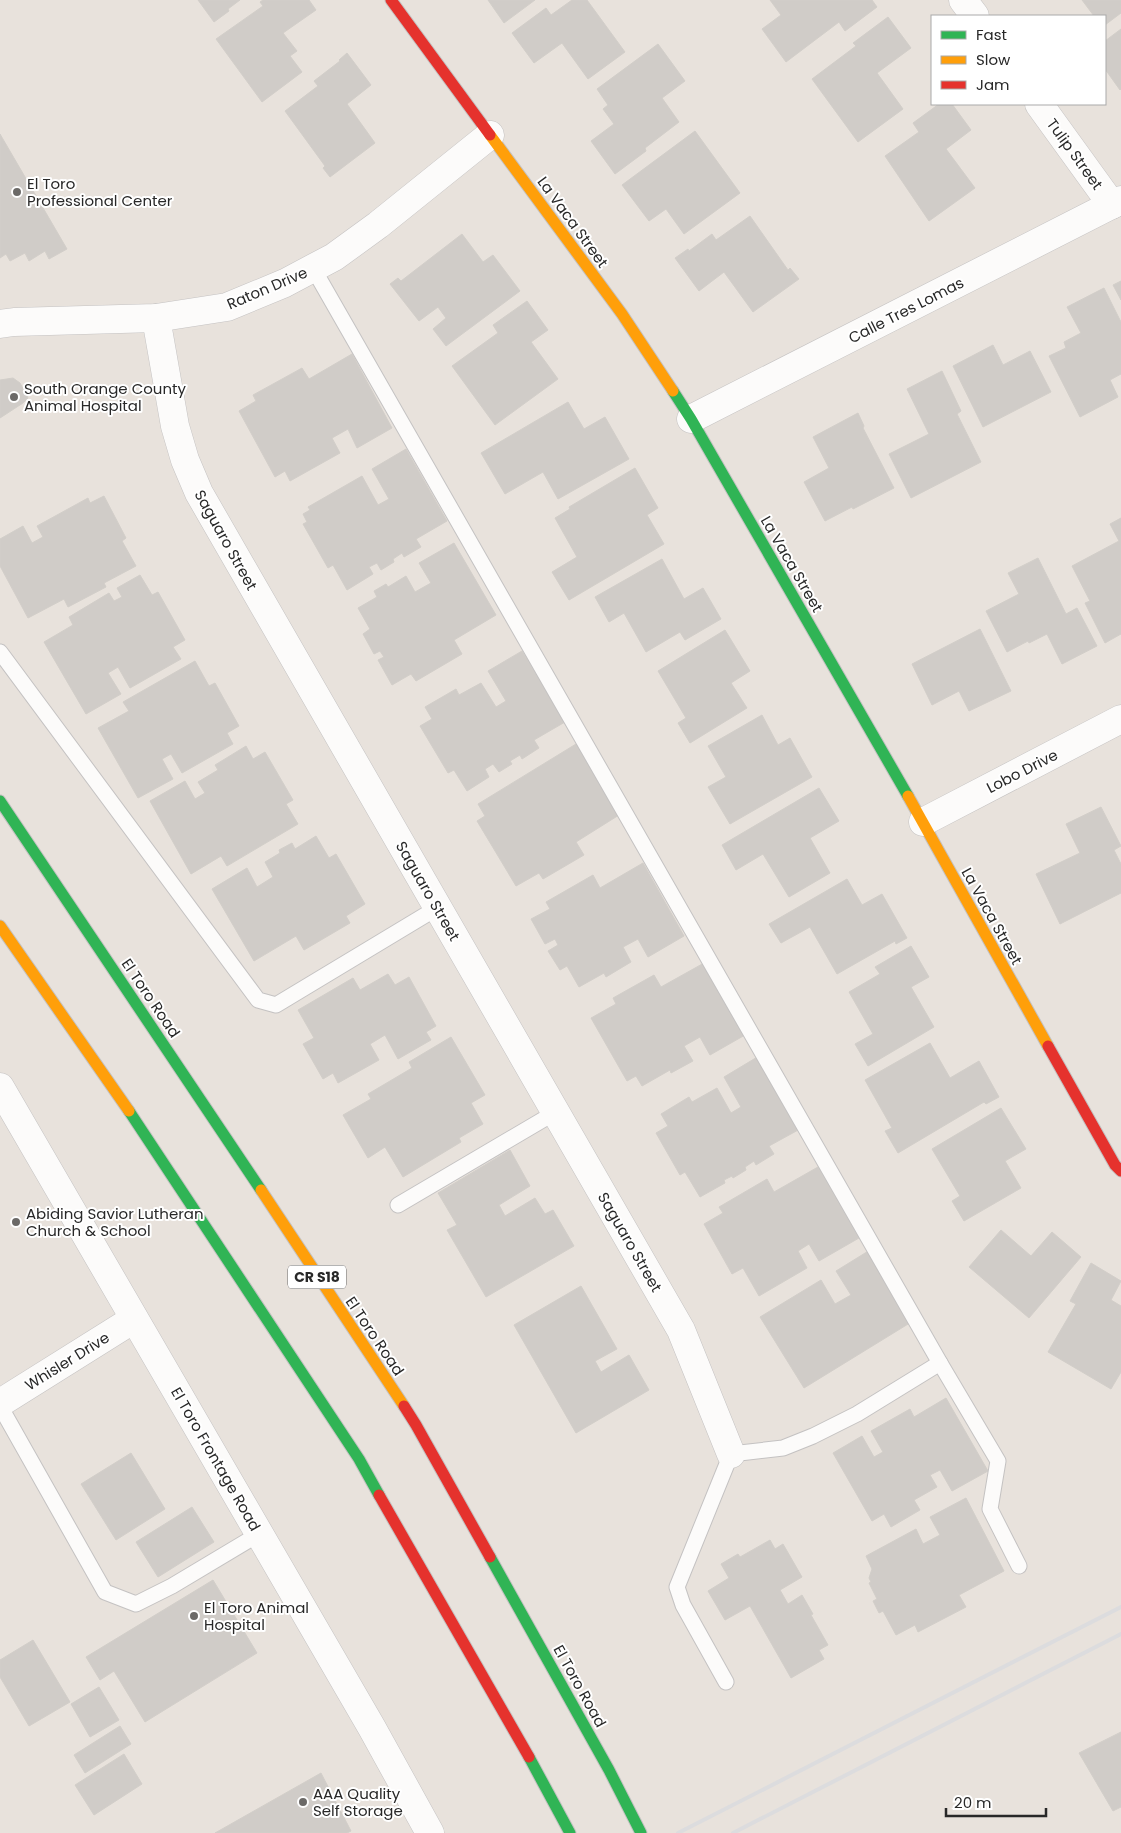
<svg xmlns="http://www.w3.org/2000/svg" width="1121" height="1833" font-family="Poppins,sans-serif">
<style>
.building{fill:#d0ccc8;stroke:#d2cec9}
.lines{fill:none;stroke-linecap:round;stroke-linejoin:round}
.lane-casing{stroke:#c4c2c2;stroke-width:17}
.street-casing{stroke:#c4c2c2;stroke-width:29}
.fast-casing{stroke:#c4c2c2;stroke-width:13}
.slow-casing{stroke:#c4c2c2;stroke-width:13}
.jam-casing{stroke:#c4c2c2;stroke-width:13}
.lane{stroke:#fcfbfa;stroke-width:15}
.street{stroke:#fcfbfa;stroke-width:28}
.fast{stroke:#30b455;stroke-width:11}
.slow{stroke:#ff9f0a;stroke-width:11}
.jam{stroke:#e5322d;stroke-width:11}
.rail{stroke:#dcdcde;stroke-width:4}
.poi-dot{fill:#6b6967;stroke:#fff;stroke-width:2}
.labels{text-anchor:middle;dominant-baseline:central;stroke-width:4;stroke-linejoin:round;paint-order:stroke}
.shield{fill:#fff;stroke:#686868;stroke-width:1}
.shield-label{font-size:14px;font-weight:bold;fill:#282828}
.street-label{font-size:15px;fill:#282828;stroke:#fff}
.poi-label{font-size:15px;fill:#282828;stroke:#fff;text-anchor:start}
</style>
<rect width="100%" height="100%" fill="#e8e2dc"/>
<g class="building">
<path d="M198,0h42l-12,9 1,2 -15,11z"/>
<path d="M263,0h46l7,10 -33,23 14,18 -7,5 12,16 -40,30 -46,-63 47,-33 -3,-4z"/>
<path d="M488,0h47l-31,23z"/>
<path d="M572,0h15l38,52 -37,27 -26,-36 -28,20 -22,-30 34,-25 5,7z"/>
<path d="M770,0h102l5,7 -32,24 -6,-9 -53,40 -24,-33 19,-14z"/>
<path d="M1082,0h39v13l-16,12v-9h-11z"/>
<path d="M888,17l23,31 -34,25 26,36 -45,33 -46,-63 44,-33 -3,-3z"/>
<path d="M1121,29v60l-1,1 -15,-21v-28z"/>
<path d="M658,44l27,37 -23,17 17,24 -34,26 1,3 -31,23 -24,-33 23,-17 -11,-15 5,-4 -11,-16z"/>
<path d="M347,53l24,32 -24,19 28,39 -45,34 -7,-9 2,-2 -40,-55 33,-25 -4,-5 26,-20 -1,-1z"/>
<path d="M939,104h13l19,26 -25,19 29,39 -46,33 -44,-65 34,-24 -6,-9z"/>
<path d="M695,131l45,62 -56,41 -18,-25 -17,12 -27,-36z"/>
<path d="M0,134l67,115 -18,10 -4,-8 -16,10 -4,-8 -15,8 -4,-7 -6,4z"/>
<path d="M750,216l38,54 2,-2 9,11 -46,33 -29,-40 -25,19 -24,-33 13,-9 1,2 23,-17 4,6z"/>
<path d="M462,234l21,28 10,-7 27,36 -74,55 -13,-17 13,-11 -8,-11 -19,14 -29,-37 8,-6 3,3z"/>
<path d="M1121,281v19l-8,-15z"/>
<path d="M1104,288l17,34v52l-11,6 8,17 -38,20 -31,-61 17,-8 -2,-6 17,-9 -14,-26z"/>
<path d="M527,301l21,29 -17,12 27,37 -63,46 -43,-59 46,-33 -5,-8z"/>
<path d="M993,345l10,20 27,-14 21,41 -68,35 -30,-61z"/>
<path d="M352,354l40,74 -35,20 -9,-19 -16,9 8,15 -50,28 -5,-10 -10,6 -36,-66 17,-10 -3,-6 49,-27 7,11z"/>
<path d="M942,371l19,40 -4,3 24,48 -70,36 -22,-44 40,-20 -22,-45z"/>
<path d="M13,378l7,5 8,15 -5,5 -23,15v-38z"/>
<path d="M568,402l16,27 21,-12 24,42 -71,40 -15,-27 -38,22 -24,-41z"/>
<path d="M858,413l6,13 -1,2 31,60 -41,21 -1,-2 -27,14 -21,-39 25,-14 -16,-31z"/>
<path d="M406,449l41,72 -31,18 5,8 -17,10 -2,-4 -9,6 1,3 -13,8 -4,-7 -8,4 4,7 -26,16 -14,-25 -5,3 -25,-44 4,-2 -4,-8 7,-4 -2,-3 54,-31 16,29 11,-6 -17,-30z"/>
<path d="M635,468l23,40 -11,7 17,29 -95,56 -17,-28 25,-15 -22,-39 15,-9 -1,-2z"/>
<path d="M104,496l22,42 -4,3 14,25 -32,17 2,4 -38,20 -4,-8 -36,19 -28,-52v-27l23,-13 9,17 11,-6 -6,-11 51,-28 2,5z"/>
<path d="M1121,518v116l-16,9 -20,-40 5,-2 -18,-35 47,-25 -9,-17z"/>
<path d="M454,543l42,72 -42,25 8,14 -46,27 -5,-7 -19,11 -14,-25 6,-3 -4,-6 -6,3 -11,-20 7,-5 -12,-21 19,-11 -3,-6 12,-7 2,3 18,-11 9,16 16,-9 -12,-20z"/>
<path d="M1038,558l28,56 11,-6 20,38 -35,18 -15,-30 -18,9 -1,-2 -21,11 -21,-41 33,-17 -11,-21z"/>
<path d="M662,559l22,40 19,-11 18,31 -36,21 -5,-8 -34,20 -22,-39 -15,9 -14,-25z"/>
<path d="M140,575l12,20 6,-3 27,48 -12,7 8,12 -51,29 -12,-21 -10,6 13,21 -35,20 -42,-72 29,-17 -4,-8 40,-24 5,8 8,-4 -5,-9z"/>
<path d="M980,629l31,62 -42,20 -10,-20 -27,14 -20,-41z"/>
<path d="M725,630l25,41 -19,12 16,25 -57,35 -12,-20 8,-5 -28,-47z"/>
<path d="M522,651l43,71 -31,18 5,8 -17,11 -2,-4 -10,6 2,3 -13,8 -6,-8 -8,5 4,8 -22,14 -13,-21 -6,3 -28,-47 12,-7 -7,-12 31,-18 3,6 22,-12 15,24 10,-6 -18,-30z"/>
<path d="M195,661l14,25 6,-3 24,43 -12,7 6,11 -51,29 -11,-19 -9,5 11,20 -35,19 -40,-70 31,-17 -6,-9z"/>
<path d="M762,715l16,30 12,-7 22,39 -82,47 -22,-37 18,-10 -18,-31z"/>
<path d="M576,744l43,71 -43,27 8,13 -41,24 -4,-6 -23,13 -39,-65 8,-5 -7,-12z"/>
<path d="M246,746l7,13 12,-7 28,48 -7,4 12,20 -71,42 -6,-10 -30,18 -41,-73 35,-20 10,18 10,-6 -7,-11 20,-12 -3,-5z"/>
<path d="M819,788l20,33 -29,17 20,35 -41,24 -26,-43 -27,16 -14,-25z"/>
<path d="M1101,807l20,39 -7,4 7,14v29l-61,31 -24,-50 44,-21 -14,-29z"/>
<path d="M316,836l13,22 7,-4 29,50 -19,12 4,7 -46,27 -8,-14 -42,25 -42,-72 35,-21 10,19 16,-10 -8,-15 15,-9 -1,-3 13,-7 3,6z"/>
<path d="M643,863l41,73 -36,21 -10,-18 -15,8 8,15 -25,15 -2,-4 -25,14 -12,-21 -7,4 -12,-19 10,-6 -3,-6 -10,5 -14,-25 19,-10 -4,-7 47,-27 7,13z"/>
<path d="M847,879l15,26 20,-11 25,44 -11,6 -1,-3 -58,33 -27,-47 -29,16 -12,-19z"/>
<path d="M911,946l18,31 -18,10 23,40 -66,39 -13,-22 18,-10 -24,-42 31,-18 -5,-7z"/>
<path d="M704,963l41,72 -35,20 -10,-18 -16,9 9,15 -22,12 -1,-3 -28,16 -6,-10 -9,5 -36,-63 25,-14 -3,-6 41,-23 7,12z"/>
<path d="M388,974l7,11 14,-8 27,49 -10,6 5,8 -33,19 -13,-24 -15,9 9,16 -41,23 -5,-10 -10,6 -20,-35 11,-6 -16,-28 55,-32 7,12z"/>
<path d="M451,1037l34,58 -14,8 12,21 -24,14 2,4 -58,35 -18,-30 -17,11 -25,-43 28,-16 -3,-5 44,-26 -3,-6z"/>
<path d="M930,1043l20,35 29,-17 20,36 -13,7 -2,-2 -86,51 -13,-22 7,-3 -27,-48z"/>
<path d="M759,1056l41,73 -31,17 5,8 -18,11 -2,-4 -9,6 1,3 -13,8 -1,-2 -8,4 1,3 -25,14 -15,-25 -5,3 -24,-42 12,-7 -7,-12 28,-17 3,5 25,-14 14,25 10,-6 -17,-30z"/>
<path d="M1001,1108l25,41 -21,12 16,27 -57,33 -12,-20 8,-5 -28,-47z"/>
<path d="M510,1150l20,36 -31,19 6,11 30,-18 10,16 8,-4 21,36 -88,51 -39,-67 10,-5 -19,-32z"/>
<path d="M818,1167l41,71 -40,23 -10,-17 -11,7 9,17 -48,28 -16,-28 -11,6 -28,-50 19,-11 -4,-6 48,-28 7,13z"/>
<path d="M1001,1230l30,26 21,-24 29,25 -52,61 -60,-51z"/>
<path d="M870,1250l43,71 -109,67 -44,-71 61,-37 14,24 16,-9 -15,-24z"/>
<path d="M1091,1263l30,18 -10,19 10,6v66l-10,17 -63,-37 28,-48 -6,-3z"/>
<path d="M581,1286l36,63 -22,12 6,11 28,-17 20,35 -73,43 -62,-108z"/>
<path d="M946,1398l42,73 -36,20 -12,-21 -10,5 7,12 -23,13 6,10 -29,17 -7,-13 -12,7 -39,-68 29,-17 12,21 9,-5 -12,-21 39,-22 4,8z"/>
<path d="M131,1453l34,56 -49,31 -35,-56z"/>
<path d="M966,1498l38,73 -45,24 7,12 -48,25 -3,-7 -19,10 -13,-24 -4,2 -6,-12 4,-2 -8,-16 2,-1 -2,-4 3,-9 -6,-13 50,-27 7,15 17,-9 -10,-18z"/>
<path d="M192,1507l22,35 -56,35 -22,-35z"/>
<path d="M770,1540l5,9 8,-5 19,33 -22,13 8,14 14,-9 11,19 -2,1 17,30 -9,5 5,9 -33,19 -41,-72 -25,14 -17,-29 21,-13 -8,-14 17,-10 2,3z"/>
<path d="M213,1580l44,73 -112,69 -31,-51 -14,9 -14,-23z"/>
<path d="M33,1640l37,62 -41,24 -29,-49v-17z"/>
<path d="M99,1687l20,33 -29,17 -19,-33z"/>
<path d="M120,1726l11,18 -46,29 -11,-18z"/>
<path d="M1121,1732v75l-8,4 -34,-58z"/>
<path d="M124,1754l18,30 -48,31 -19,-30z"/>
<path d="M321,1773l30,58 -4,2h-132z"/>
</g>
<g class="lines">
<g class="lane-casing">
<g id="lane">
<path d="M313,268l627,1095 -83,51 -44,22 -30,12 -52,6 -54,133 6,18 43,77"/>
<path d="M0,652l258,348 18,5 161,-97"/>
<path d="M398,1205l158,-93"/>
<path d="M940,1363l58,98 -8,48 29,57"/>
<path d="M0,1406l105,186 31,12 36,-18 87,-52"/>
</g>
</g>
<g class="street-casing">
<g id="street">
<path d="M963,0l12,16"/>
<path d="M1039,104l73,101"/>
<path d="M156,318l19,108 10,34 14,33 482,837 50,124"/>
<path d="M0,324l14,-2 142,-4 71,-11 58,-24 49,-26 44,-32 112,-90"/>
<path d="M691,419l430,-219"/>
<path d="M923,822l198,-103"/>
<path d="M0,1087l372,641 58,105"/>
<path d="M0,1403l134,-84"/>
</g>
</g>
<g class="fast-casing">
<g id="fast">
<path d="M673,391l18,28 217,377"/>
<path d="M0,801l261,389"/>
<path d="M129,1111l230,348 20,36"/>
<path d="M490,1557l119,213 32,63"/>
<path d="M529,1757l41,76"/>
</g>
</g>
<g class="slow-casing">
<g id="slow">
<path d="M490,135l132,179 51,77"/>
<path d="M908,796l140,250"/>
<path d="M0,926l129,185"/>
<path d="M261,1190l143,216"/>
</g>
</g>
<g class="jam-casing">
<g id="jam">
<path d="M391,0l99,135"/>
<path d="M1048,1046l67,119 6,6"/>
<path d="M404,1406l12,19 74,132"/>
<path d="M379,1495l150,262"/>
</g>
</g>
<use href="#lane" class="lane"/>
<use href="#street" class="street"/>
<use href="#fast" class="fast"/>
<use href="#slow" class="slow"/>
<use href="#jam" class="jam"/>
<g class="rail">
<path d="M678,1833l443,-226"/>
<path d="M733,1833l388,-199"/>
</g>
</g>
<g class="poi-dot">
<circle cx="17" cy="192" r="5"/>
<circle cx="14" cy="397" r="5"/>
<circle cx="16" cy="1222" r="5"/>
<circle cx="194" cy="1616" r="5"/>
<circle cx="303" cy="1802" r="5"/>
</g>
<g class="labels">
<rect class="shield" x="288" y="1265.5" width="58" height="23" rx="4"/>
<g class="shield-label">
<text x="317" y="1277">CR S18</text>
</g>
<g class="street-label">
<text transform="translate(1075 154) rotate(54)">Tulip Street</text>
<text transform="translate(573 222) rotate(54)">La Vaca Street</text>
<text transform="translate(267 288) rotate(-23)">Raton Drive</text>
<text transform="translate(906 310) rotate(-27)">Calle Tres Lomas</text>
<text transform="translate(226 540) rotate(61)">Saguaro Street</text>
<text transform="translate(792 564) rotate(60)">La Vaca Street</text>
<text transform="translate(1022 771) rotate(-27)">Lobo Drive</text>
<text transform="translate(428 891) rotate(60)">Saguaro Street</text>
<text transform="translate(992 916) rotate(61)">La Vaca Street</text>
<text transform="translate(151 998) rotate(56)">El Toro Road</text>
<text transform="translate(630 1242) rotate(60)">Saguaro Street</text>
<text transform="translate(375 1336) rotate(56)">El Toro Road</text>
<text transform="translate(67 1361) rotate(-32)">Whisler Drive</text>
<text transform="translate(216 1459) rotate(60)">El Toro Frontage Road</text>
<text transform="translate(580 1686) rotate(61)">El Toro Road</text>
</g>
<g class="poi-label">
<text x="27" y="183">El Toro<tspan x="27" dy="17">Professional Center</tspan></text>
<text x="24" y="388">South Orange County<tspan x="24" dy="17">Animal Hospital</tspan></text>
<text x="26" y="1213">Abiding Savior Lutheran<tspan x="26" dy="17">Church &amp; School</tspan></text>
<text x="204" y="1607">El Toro Animal<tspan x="204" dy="17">Hospital</tspan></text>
<text x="313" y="1793">AAA Quality<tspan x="313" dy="17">Self Storage</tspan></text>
</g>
</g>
<rect x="931" y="15" width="175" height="90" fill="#ffffff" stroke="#a9a9a9"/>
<rect x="941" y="31" width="25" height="8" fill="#30b455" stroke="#a9a9a9"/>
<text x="976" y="40" font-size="15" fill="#282828">Fast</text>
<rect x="941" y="56" width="25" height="8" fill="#ff9f0a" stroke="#a9a9a9"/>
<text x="976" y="65" font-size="15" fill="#282828">Slow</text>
<rect x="941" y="81" width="25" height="8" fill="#e5322d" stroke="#a9a9a9"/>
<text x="976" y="90" font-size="15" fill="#282828">Jam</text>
<path d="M946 1808v8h100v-8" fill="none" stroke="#282828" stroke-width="2.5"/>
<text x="954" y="1808" font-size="15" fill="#282828" stroke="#ffffff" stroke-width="4" paint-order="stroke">20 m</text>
</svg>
